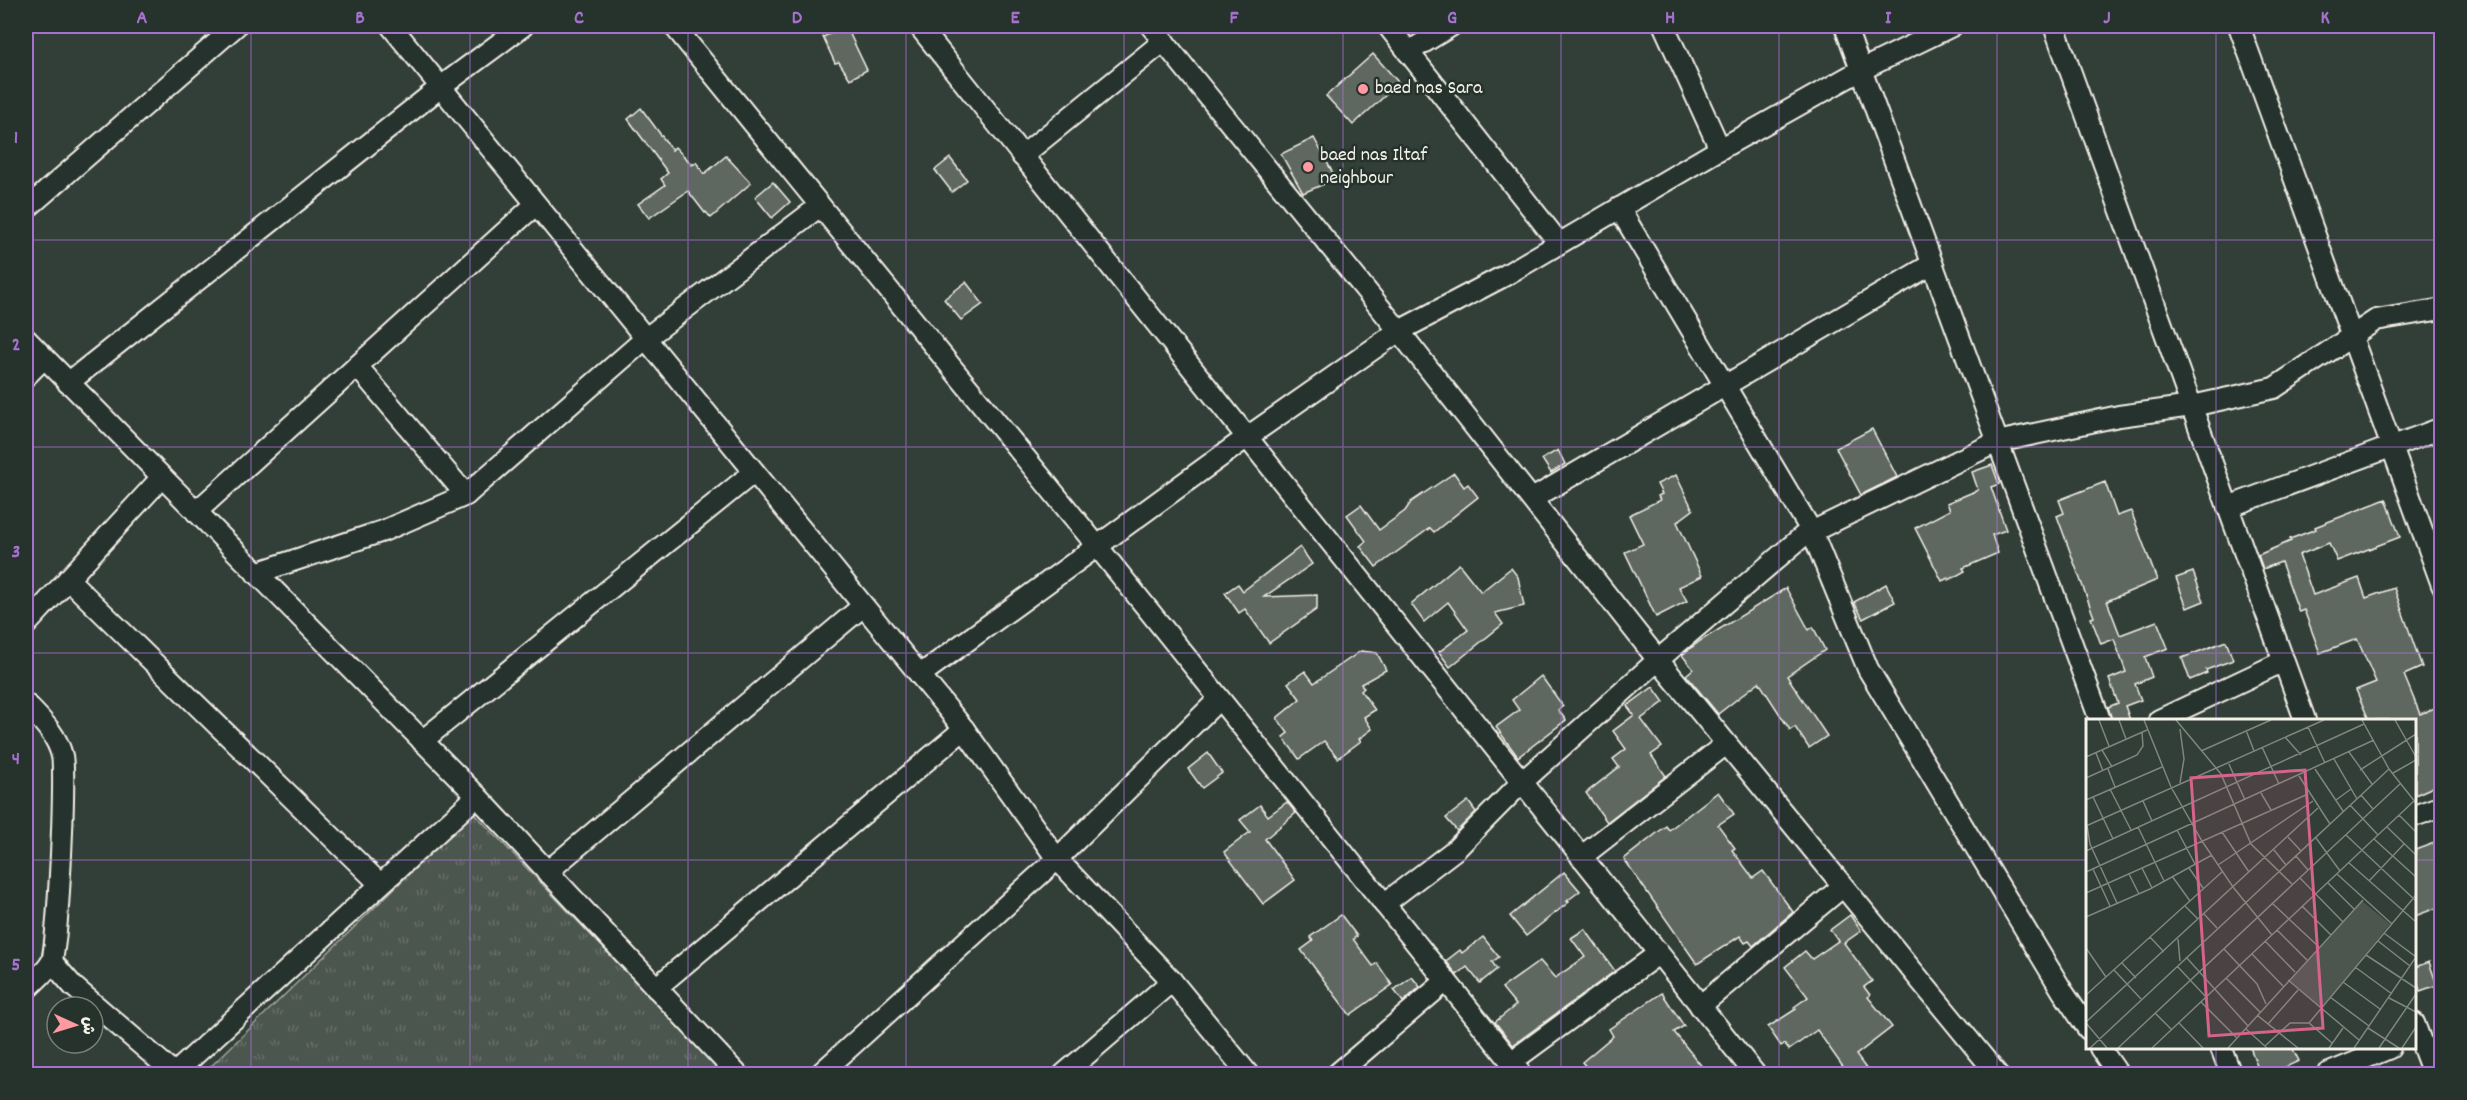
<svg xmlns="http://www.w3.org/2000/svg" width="2467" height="1100" font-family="Dekko,'Playpen Sans Arabic',sans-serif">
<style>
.grass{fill:url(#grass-tufts);stroke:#a0a49c;stroke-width:1.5}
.building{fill:#5f6861;stroke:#f4f1e8;stroke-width:1.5}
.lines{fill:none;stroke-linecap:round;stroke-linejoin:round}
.street-casing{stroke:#f4f1e8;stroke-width:24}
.street{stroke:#26332d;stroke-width:20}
.grid{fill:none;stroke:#a571cd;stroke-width:1.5;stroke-opacity:0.55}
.poi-dot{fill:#ff9aa2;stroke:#26332d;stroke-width:2}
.labels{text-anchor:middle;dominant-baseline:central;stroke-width:5;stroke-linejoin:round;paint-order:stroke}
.poi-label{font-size:20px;fill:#f4f1e8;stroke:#26332d;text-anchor:start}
.inset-road{fill:none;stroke:#80867e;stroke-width:1.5}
.view{fill:#d4648c;fill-opacity:0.15;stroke:#d4648c;stroke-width:3}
.inset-edge{fill:none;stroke:#f4f1e8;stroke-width:3}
.neatline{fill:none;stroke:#a571cd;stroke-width:2}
.grid-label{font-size:20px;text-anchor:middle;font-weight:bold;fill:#a571cd}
</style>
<defs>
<pattern id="grass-tufts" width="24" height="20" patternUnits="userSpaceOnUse" patternTransform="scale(1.5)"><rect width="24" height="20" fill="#4c564f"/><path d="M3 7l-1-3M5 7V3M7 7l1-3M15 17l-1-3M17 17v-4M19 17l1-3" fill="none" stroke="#666f68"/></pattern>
</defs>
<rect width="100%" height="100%" fill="#323e38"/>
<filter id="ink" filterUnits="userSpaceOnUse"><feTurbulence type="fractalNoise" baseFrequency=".0167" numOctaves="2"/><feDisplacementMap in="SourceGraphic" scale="12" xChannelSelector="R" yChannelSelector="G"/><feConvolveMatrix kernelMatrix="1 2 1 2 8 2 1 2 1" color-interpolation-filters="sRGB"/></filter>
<g filter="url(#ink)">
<path class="grass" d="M473,812l251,262h-521z"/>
<g class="building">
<path d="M846,26l21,44 -17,9 -11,-17 -4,1 -12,-26z"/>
<path d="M1373,54l26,29 -46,42 -27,-29z"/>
<path d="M641,108l31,42 3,-3 17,18 4,-3 8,12 22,-18 25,27 -40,35 -5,-6 -1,1 -17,-22 -39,27 -11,-14 27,-19 -4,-6 7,-6 -40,-54z"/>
<path d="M1314,138l22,41 -33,14 -22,-39z"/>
<path d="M950,158l17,22 -15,12 -17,-22z"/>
<path d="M773,182l17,20 -18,16 -17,-21z"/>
<path d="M966,282l17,22 -22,16 -17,-21z"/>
<path d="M1872,429l25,48 -36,18 -25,-47z"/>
<path d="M1558,450l7,14 -14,9 -9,-14z"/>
<path d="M1992,465l7,19 -8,3 15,43 -14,5 6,18 -35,15 2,3 -16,9 -1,-2 -6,3 -27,-53 35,-18 -3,-7 31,-13 -6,-18z"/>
<path d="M1454,473l10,14 4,-3 10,13 -44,35 -4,-4 -54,39 -16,-21 6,-5 -19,-26 14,-10 18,25 26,-19 6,-9z"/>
<path d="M1676,475l17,35 -16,12 25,54 -23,11 8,14 -31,16 -31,-65 18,-8 -14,-29 31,-15 -2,-4 4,-2 -5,-10z"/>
<path d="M2105,482l12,34 14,-5 26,69 -50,21 13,34 37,-14 11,27 -23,9 7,20 -17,7 6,16 -16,6 5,14h-18l-4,-13 10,-4 -9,-24 17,-7 -12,-33 -13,5 -10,-26 3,-1 -37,-101 7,-3 -5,-13z"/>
<path d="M2386,499l14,38 -63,24 -8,-18 -30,12 14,40 46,-17 7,20 28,-10 28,79 -18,8 16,39 22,-9v78l-27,12v-75h-46l-13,-30 20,-8 -19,-43 -37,14 -16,-43 -5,2 -18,-50 -18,7 -5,-14 33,-14 -1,-2 26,-10 -1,-2z"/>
<path d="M1300,547l12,17 -48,33 53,-2v14l-48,34 -24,-34 -6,4 -14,-20 13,-9 5,7z"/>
<path d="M1459,564l22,28 30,-24 7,9 6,29 -29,7 8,11 -53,43 -11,-15 29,-22 -20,-28 -24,20 -13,-18z"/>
<path d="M2193,572l11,29 -17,7 -11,-30z"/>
<path d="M1886,584l9,18 -32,17 -9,-17z"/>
<path d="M1786,588l23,42 4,-3 12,23 -38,26 40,60 -18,12 -14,-21 -5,3 -31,-48 -41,32 -32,-39 7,-6 -11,-14 18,-14z"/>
<path d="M2226,641l7,19 -27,10 1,3 -17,7 -8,-22z"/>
<path d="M1361,651l16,2 9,17 -25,14 3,4 -3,3 14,19 -11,7 8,12 -13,10 2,2 -23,17 -14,-17 -25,18 -16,-22 5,-4 -11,-15 23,-19 -12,-16 17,-12 9,12z"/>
<path d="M1541,676l22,30 -5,4 8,10 -48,37 -22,-30 23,-17 -7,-10z"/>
<path d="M1653,687l11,15 -23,17 21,28 -11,8 15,21 -59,46 -21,-29 33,-26 -6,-8 13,-10 -13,-18 21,-16 -7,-9z"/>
<path d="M1208,753l14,20 -20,15 -14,-19z"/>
<path d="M1718,792l16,22 -16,11 17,23 -3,2 21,28 10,-7 30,41 -40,34 -4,-5 -4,2 -5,-7 -43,28 -73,-105 42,-33 3,4z"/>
<path d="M1468,801l8,11 -19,19 -11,-13z"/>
<path d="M1287,802l9,11 -31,26 30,41 -32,24 -39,-52 26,-20 -10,-12 20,-15 8,11z"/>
<path d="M2442,840v66l-27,10v-66z"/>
<path d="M1564,872l16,19 -13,10 2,1 -43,34 -16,-20z"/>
<path d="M1341,915l16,21 -4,3 20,27 4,-3 15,22 -42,30 -49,-65 12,-9 -3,-4z"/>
<path d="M1850,915l11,16 -17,12 28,38 -8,6 6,8 -2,2 24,30 -36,28 14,19h-22l-31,-44 -28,20 -5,-6 -3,2 -13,-19 28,-18 -2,-2 14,-10 -23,-30 20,-16 7,8 26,-18 -8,-11z"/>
<path d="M1585,929l30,42 -102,74 -18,-23 21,-17 -14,-17 38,-27 15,17 30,-21 -14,-19z"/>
<path d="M1483,937l16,20 -7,5 5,7 -17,14 -13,-16 -10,8 -11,-14 14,-11 2,3z"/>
<path d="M2429,962l8,23 -17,6 -5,-16v-8z"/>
<path d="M1412,977l8,10 -17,15 -9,-12z"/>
<path d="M1662,993l22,33 -10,6 34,42h-116l-10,-12 31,-26 -4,-7z"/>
<path d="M2250,1047h42l7,14 -29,13h-10z"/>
</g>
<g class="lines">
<g class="street-casing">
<g id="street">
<path d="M391,26l573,703 93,130 115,122 76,93"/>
<path d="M674,26l423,520 424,528"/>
<path d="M919,26l836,1048"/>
<path d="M1151,26l248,305 259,329 339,414"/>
<path d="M1388,26l171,217"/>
<path d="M1664,26l56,123"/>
<path d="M1845,26l255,694"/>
<path d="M2054,26l251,694"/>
<path d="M2239,26l203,559"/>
<path d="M1408,52l43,-26"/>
<path d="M1022,156l142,-115"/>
<path d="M1619,208l193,324 56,137 195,323 25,37"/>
<path d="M26,209l210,-183"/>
<path d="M26,339l451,457 260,278"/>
<path d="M357,366l109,129"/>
<path d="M26,376l18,-18"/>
<path d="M68,383l374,-297 81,-60"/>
<path d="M1532,499l400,-235"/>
<path d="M2228,507l214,-79"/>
<path d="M196,512l339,-307"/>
<path d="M256,573l127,-42 83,-36 179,-156 175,-133"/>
<path d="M68,579l312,305"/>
<path d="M26,625l136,-148"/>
<path d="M920,675l326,-237 153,-107 105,-55 216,-127 141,-79 91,-44"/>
<path d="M26,704c14,15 31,30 36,52 4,18 -4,196 -11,207 -6,10 -18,19 -25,27"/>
<path d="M2159,720l125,-59"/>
<path d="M422,741l332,-269"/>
<path d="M2414,816l28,-10"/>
<path d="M1581,857l145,-113"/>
<path d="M547,872l316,-266"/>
<path d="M1384,904l72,-55 65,-66 137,-123 145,-124 194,-94 122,-26 73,-10 82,-18 102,-68 66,-11"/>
<path d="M52,962l21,24 102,88"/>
<path d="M656,988l308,-259"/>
<path d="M1700,1006l142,-119"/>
<path d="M2414,1023l19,51"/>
<path d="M2100,1048l18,26"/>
<path d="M2221,1048l10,26"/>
<path d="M1511,1062l147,-108"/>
<path d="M174,1074l303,-278"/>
<path d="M820,1074l237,-215 162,-160"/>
<path d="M1064,1074l108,-93"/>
<path d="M1337,1074l109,-93"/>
<path d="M2327,1074l63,-26"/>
</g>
</g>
<use href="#street" class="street"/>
</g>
</g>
<path class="grid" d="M251,26v1048M470,26v1048M688,26v1048M906,26v1048M1124,26v1048M1343,26v1048M1561,26v1048M1779,26v1048M1997,26v1048M2216,26v694M26,240h2416M26,447h2416M26,653h2416M26,860h2062M2414,860h28M2216,1048v26"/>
<g class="poi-dot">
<circle cx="1363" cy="89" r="6"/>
<circle cx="1308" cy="167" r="6"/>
</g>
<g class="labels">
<g class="poi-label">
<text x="1375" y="89">baed nas Sara</text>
<text x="1320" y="156">baed nas Iltaf<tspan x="1320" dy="23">neighbour</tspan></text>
</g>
</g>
<g transform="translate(2086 719)">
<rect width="330" height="330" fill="#323e38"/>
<path d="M276,182l28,23 -69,84 -31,-27z" fill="#4c564f"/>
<path class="inset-road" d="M13,1l10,26M33,1l7,19M58,1l27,67 31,54 31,46 39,48M90,1l45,54 30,70 42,41M276,1l27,49 27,34M309,1l21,37M222,8l17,36M94,10l4,30 -4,24M160,11l8,21M199,18l16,18M176,28l17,37M16,31l10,17M115,32l70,-31M263,33l23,32M10,34l7,18M0,38l61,-27M248,40l23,40M142,43l17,38M22,50l7,18M229,50l28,42M274,51l56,-36M307,54l23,-13M213,57l31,48M0,59l51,-23 6,-9 -1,-14M24,70l21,41M175,74l10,17M275,76l12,14M7,78l20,42M0,81l76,-33M250,81l15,-11M57,82l9,20M264,86l28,30M313,96l17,17M1,106l3,19 27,59M0,107l238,-106M52,108l26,54M301,108l29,28M91,111l18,34M136,113l27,40M260,116l70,66M202,118l13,14M230,119l24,33M288,120l42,38M188,131l12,15M0,132l278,-127M210,137l12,14M263,144l67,59M132,146l95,-64M56,149l10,20M103,149l14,20M7,150l17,37M0,153l288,-132M43,155l10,20M251,155l55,50M86,157l18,25M214,159l43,44M283,162l35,-37M242,164l26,26M0,174l222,-99M187,185l46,43M99,187l13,13M216,187l29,29M118,195l13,14M0,198l64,-28 62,-34M191,211l30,30M64,218l14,15M92,220l2,22M179,222l30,31M292,222l32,25M0,229l20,29M138,230l33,35 9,20M166,235l31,32M280,236l50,33M100,238l62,69M36,244l14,15M91,247l29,31M269,248l37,27M28,251l27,29M140,259l34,34M202,261l71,60M257,263l37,27M0,276l137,-124M244,278l39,29M303,279l27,14M115,283l36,36M69,294l17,17M171,296l41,33M0,303l232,-214M0,304l21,25M93,304l24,25M223,304l107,-128M182,305l30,-34M282,309l31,20M160,310l21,19M179,327l25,-23h19l23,20M4,329l299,-279M32,329l282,-264M66,329l262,-247M142,329l135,-148M243,329l14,-20M268,329l62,-91 -32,-24M293,329l37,-54M316,329l14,-21"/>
<path class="view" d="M219,51l18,258 -114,8 -18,-258z"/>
<rect width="330" height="330" class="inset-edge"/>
</g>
<rect width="2467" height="1100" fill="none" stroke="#26332d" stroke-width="66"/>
<g transform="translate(75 1025) rotate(94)"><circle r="28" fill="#26332d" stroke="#787f78" stroke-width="1.5"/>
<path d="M0-4.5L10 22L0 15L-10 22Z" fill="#ff9aa2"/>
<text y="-9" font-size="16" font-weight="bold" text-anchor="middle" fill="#f4f1e8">ش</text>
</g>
<rect x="33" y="33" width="2401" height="1034" class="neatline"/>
<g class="grid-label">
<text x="142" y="23">A</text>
<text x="360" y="23">B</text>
<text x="579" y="23">C</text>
<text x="797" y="23">D</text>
<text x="1015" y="23">E</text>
<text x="1234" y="23">F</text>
<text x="1452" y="23">G</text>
<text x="1670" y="23">H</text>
<text x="1888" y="23">I</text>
<text x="2107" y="23">J</text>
<text x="2325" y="23">K</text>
<text x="16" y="143">1</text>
<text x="16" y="350">2</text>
<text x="16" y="557">3</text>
<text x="16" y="764">4</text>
<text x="16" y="970">5</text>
</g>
</svg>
